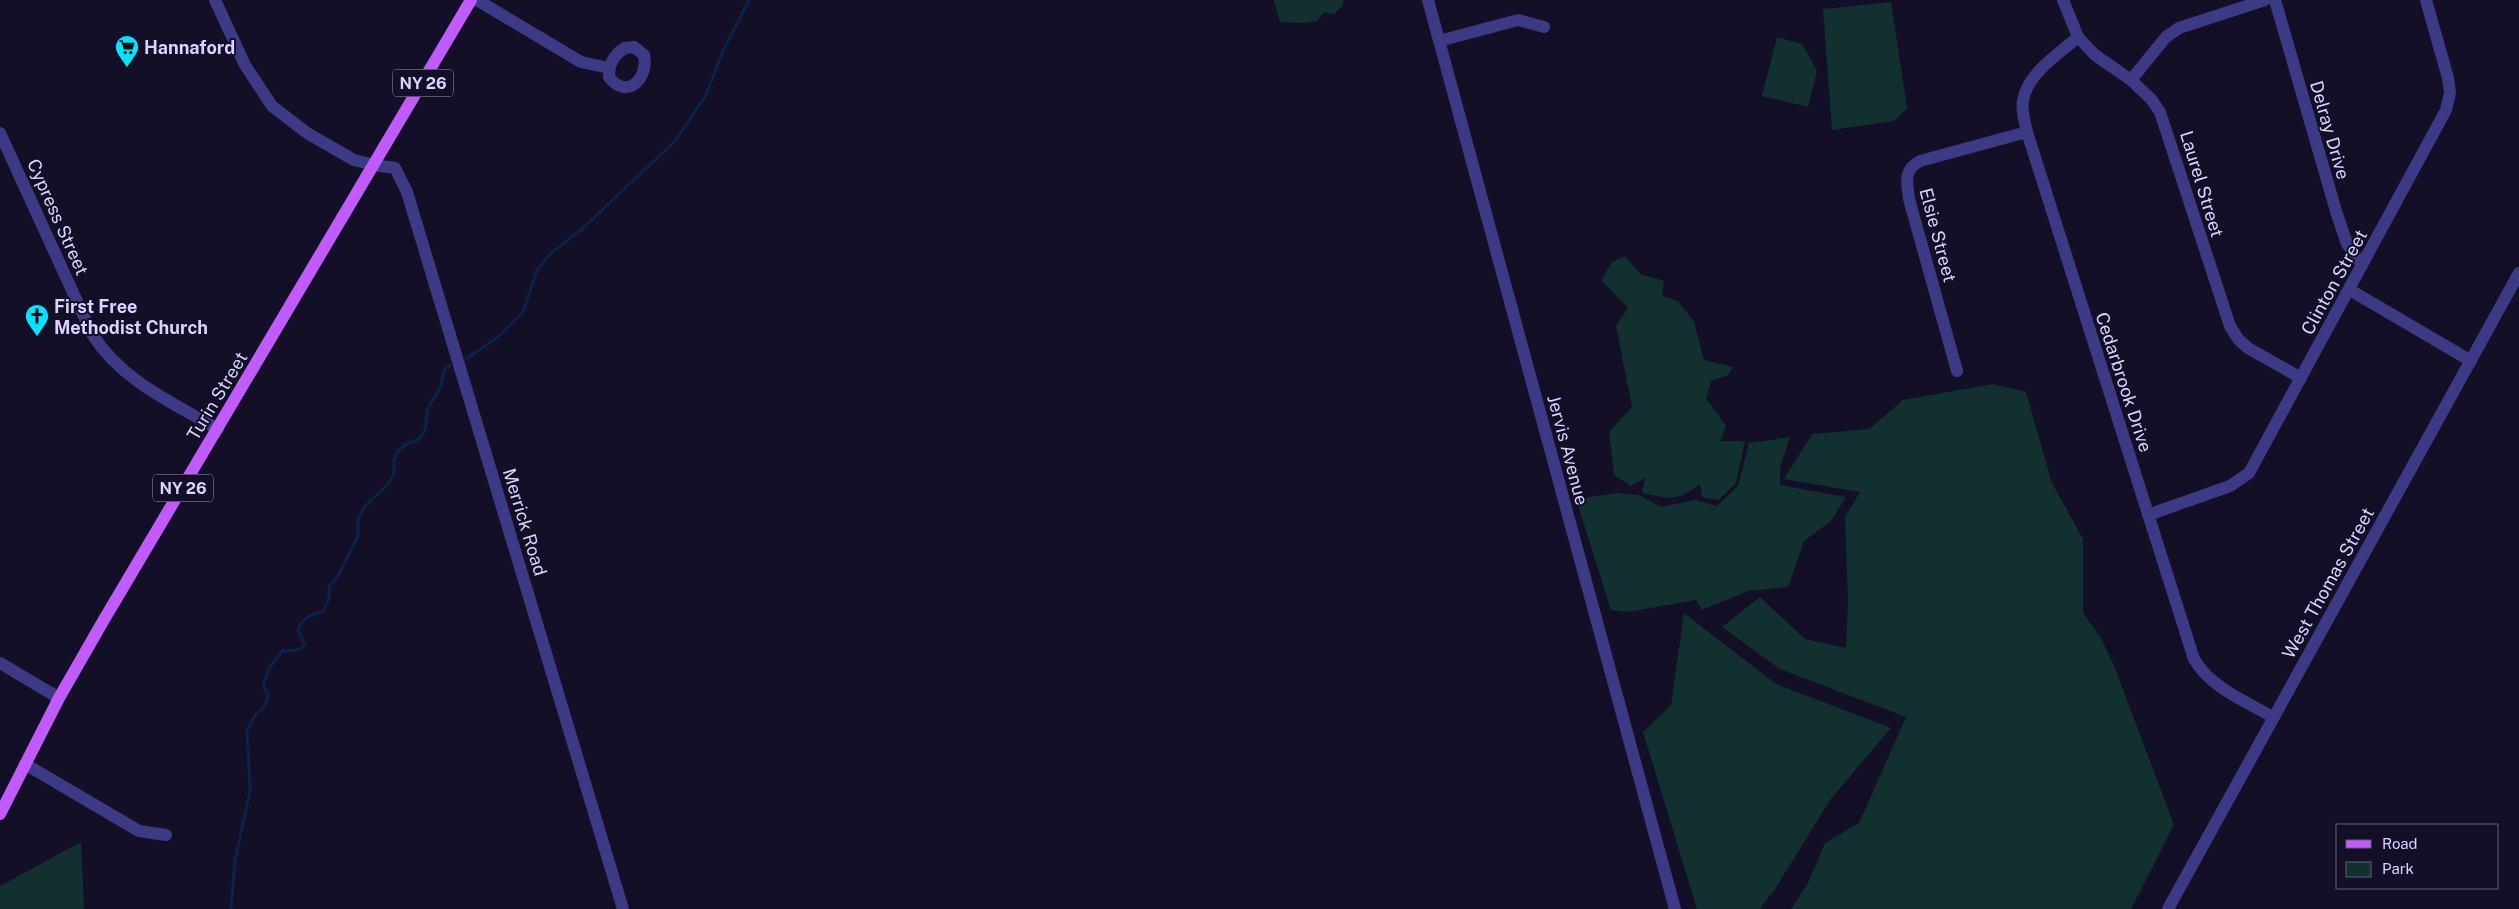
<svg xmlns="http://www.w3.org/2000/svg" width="2519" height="909" font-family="'Public Sans',sans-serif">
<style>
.green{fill:#12302f}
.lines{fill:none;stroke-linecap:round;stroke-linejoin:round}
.stream{stroke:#0c2248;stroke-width:3}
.minor{stroke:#3d3a85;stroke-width:12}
.tertiary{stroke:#3d3a85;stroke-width:12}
.primary{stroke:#c25bff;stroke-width:12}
.labels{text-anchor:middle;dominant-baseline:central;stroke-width:4;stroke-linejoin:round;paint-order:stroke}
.shield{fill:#130f26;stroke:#9e99be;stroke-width:1}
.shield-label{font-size:16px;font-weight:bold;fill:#d9d4ff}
.poi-label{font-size:18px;font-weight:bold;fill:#d9d4ff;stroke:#130f26;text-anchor:start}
.street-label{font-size:18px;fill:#d9d4ff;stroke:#130f26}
</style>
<rect width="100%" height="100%" fill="#130f26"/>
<g class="green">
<path d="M1274,0h70l-2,6 -8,8 -11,-1 -6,8 -13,2 -24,-1z"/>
<path d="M1891,2l16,106 -13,13 -62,9 -9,-121z"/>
<path d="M1777,37l25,7 15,27 -9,36 -46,-11z"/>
<path d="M1625,256l15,18 24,7 -2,15 16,5 16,21 10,38 29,7 -5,8 -17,6 -5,18 20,27 -6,15h25l-9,42 -17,17 -17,-3 -2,-13c-24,18 -29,15 -58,9l3,-15 -14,8 -17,-11 -5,-43 23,-25 -16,-81 12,-18 -27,-28 11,-18z"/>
<path d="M1993,384l33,8 26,91 31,56v74l18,25 14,30 59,157 -43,84h-340l17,-26 17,-40 34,-20 47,-106 -126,-48 -58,-42 38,-30 45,42 41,9 2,-46 -3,-85 15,-25 -76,-13 28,-45 57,-5 34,-29z"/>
<path d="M1790,437l-10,31v17l66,12 -15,24 -27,20 -16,46 -40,4 -46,19 -6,-10 -68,12 -17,-2 -35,-111 42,-6 21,2 22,12 34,-7 22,6 21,-20 11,-43z"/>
<path d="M1684,613l92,71 115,44 -61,72 -55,89 -15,20h-63l-54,-177 28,-27z"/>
<path d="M81,842l3,67h-84v-23z"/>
</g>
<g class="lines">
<g class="stream">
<path d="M466,359l32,-22 25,-25 14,-42 13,-16 33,-26 92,-87 31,-46 17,-44 26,-51"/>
<path d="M231,909l4,-49 15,-69 -3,-61 9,-16 9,-8 3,-11 -5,-9 6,-17 13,-18 16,-1 7,-5 -7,-15c4,-12 13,-15 25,-19l6,-12v-13l9,-10 20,-40v-16l6,-13 24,-23 6,-10v-14l3,-8 8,-7 14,-6 6,-8 3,-23 13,-22 3,-16 6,-5"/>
</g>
<g class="minor">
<path d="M477,0l104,62 28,6"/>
<path d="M2063,0l15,37 17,18 36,25 20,19 9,13 70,214 8,13 10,9 53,30"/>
<path d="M2275,0l61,211 11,33 15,21"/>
<path d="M2078,37c-19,17 -51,36 -55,64 -2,10 2,21 4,31l167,527c17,29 51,42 79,58"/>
<path d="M1439,41l79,-21 26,7"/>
<path d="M634,47l10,8c5,23 -17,46 -35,22 0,-13 4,-22 16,-29z"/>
<path d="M2131,80l35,-43 13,-9 86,-28"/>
<path d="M0,133l92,201c30,47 79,68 126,95"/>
<path d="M374,165l21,3 12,24 216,717"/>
<path d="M2350,290l121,71"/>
<path d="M1957,371l-48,-172c-2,-17 -6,-29 11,-38l107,-29"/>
<path d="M2148,515l82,-29 19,-13 197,-363 4,-17 -2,-15 -22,-78"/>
<path d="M0,663l59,35"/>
<path d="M25,764l114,67 27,4"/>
</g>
<g class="tertiary">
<path d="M215,0l30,65 27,41 35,27 47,27 20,5"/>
<path d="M1428,0l247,909"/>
<path d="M2168,909l351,-636"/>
</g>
<path class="primary" d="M0,814l59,-116 43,-75 369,-623"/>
</g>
<defs>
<g id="supermarket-pin" transform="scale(1.25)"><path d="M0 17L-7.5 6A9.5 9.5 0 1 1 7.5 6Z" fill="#00e5ff" stroke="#130f26"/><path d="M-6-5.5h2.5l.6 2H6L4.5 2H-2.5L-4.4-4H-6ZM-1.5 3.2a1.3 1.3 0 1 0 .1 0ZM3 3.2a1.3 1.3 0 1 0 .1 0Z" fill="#111"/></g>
<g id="church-pin" transform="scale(1.25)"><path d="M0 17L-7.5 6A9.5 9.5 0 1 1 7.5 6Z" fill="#00e5ff" stroke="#130f26"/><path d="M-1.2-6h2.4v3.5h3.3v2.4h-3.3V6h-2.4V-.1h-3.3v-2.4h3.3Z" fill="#111"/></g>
</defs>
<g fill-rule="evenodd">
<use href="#supermarket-pin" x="127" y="47"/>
<use href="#church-pin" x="37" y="316"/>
</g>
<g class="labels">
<g class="shield">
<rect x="393" y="69.5" width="60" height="27" rx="4"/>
<rect x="153" y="474.5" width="60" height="27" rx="4"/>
</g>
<g class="shield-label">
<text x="423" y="83">NY 26</text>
<text x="183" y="488">NY 26</text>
</g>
<g class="poi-label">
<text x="144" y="47">Hannaford</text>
<text x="54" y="306">First Free<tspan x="54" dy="21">Methodist Church</tspan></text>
</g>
<g class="street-label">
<text transform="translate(2330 130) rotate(74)">Delray Drive</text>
<text transform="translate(2202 184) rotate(73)">Laurel Street</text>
<text transform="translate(58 217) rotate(66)">Cypress Street</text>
<text transform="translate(1938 235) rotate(75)">Elsie Street</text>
<text transform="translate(2334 282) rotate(-61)">Clinton Street</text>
<text transform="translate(2124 382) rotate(72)">Cedarbrook Drive</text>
<text transform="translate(217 396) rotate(-59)">Turin Street</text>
<text transform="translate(1568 450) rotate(75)">Jervis Avenue</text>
<text transform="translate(525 522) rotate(73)">Merrick Road</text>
<text transform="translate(2328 583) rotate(-61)">West Thomas Street</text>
</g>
</g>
<rect x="2336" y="824" width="162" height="65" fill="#130f26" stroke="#625e7d"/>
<rect x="2346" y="840" width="25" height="8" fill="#c25bff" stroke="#625e7d"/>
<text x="2382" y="849" font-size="15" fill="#d9d4ff">Road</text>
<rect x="2346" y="862" width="25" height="15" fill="#12302f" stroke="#625e7d"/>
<text x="2382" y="874" font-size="15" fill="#d9d4ff">Park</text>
</svg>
